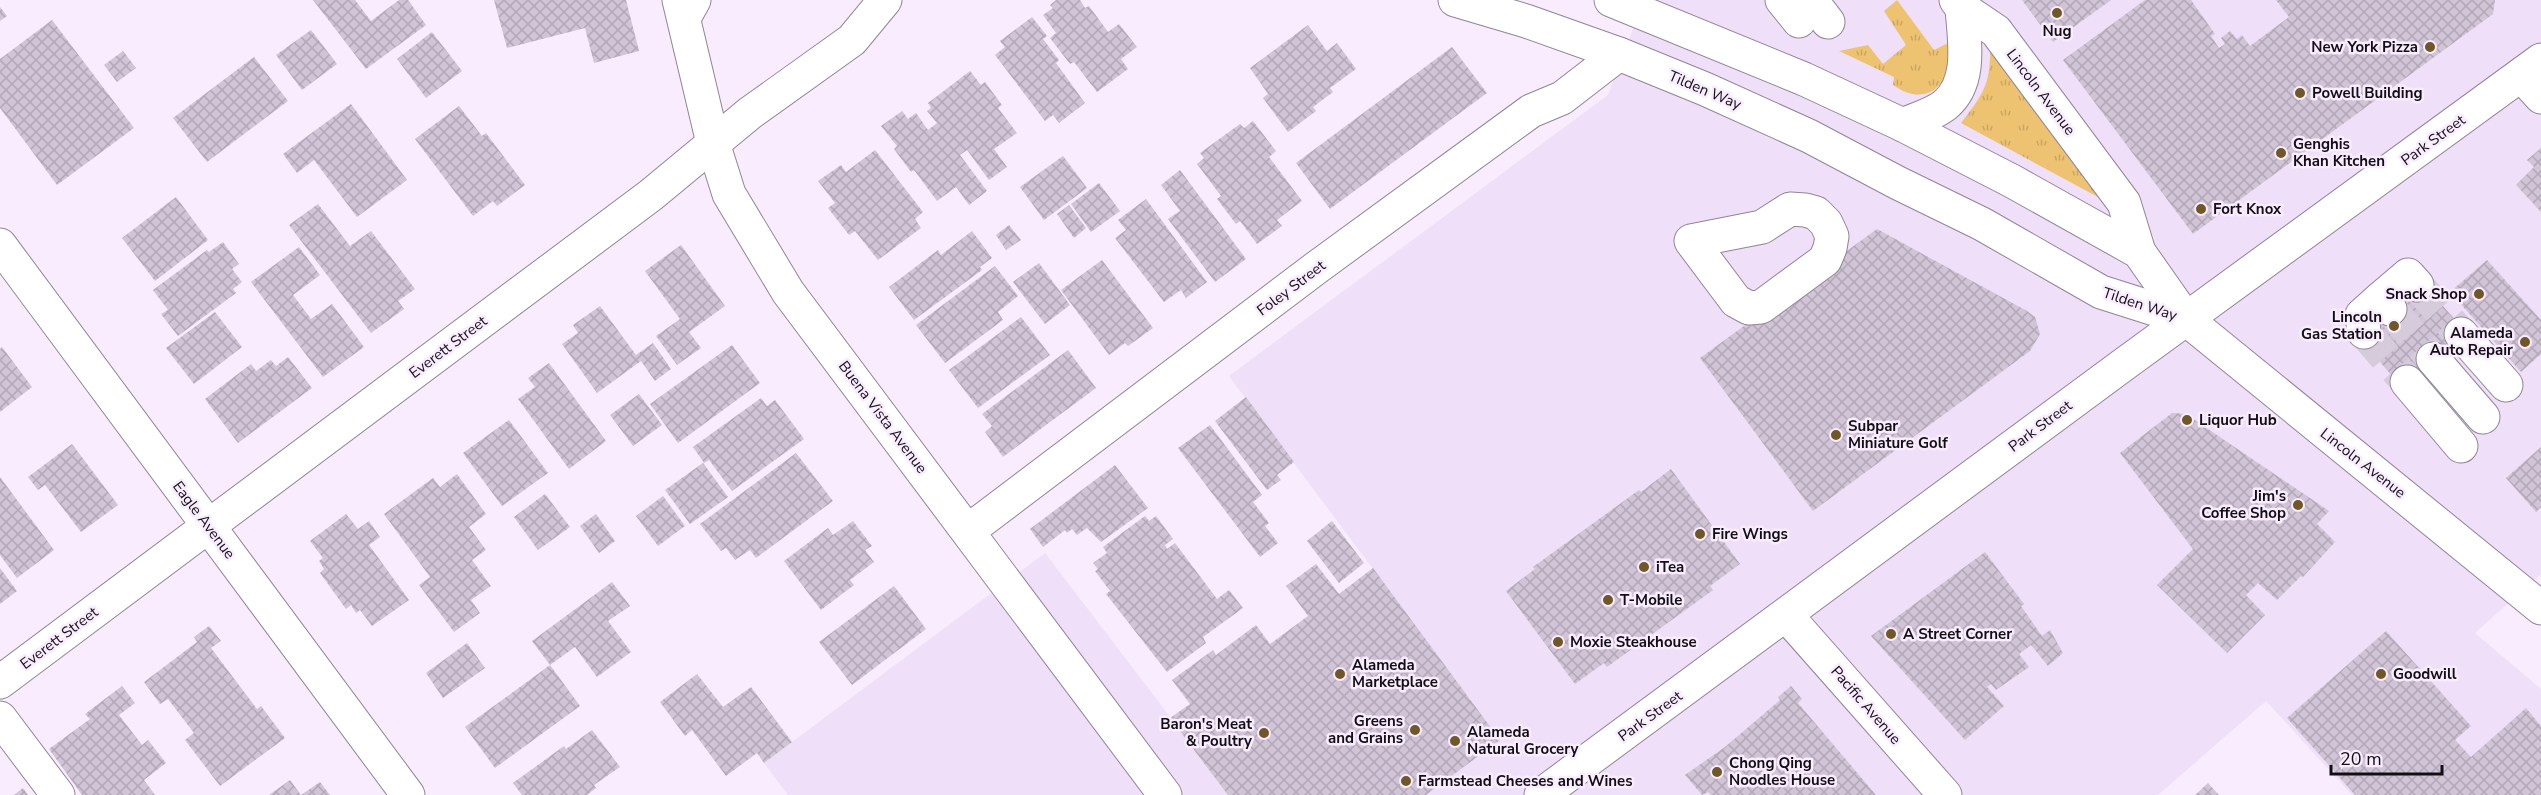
<svg xmlns="http://www.w3.org/2000/svg" width="2541" height="795" font-family="'Nunito Sans',sans-serif">
<style>
.built{fill:#f0dff8}
.park{fill:url(#park-tufts)}
.building{fill:url(#building-cross-hatch)}
.lines{fill:none;stroke-linecap:round;stroke-linejoin:round}
.minor-tunnel{stroke:#d6cbdb;stroke-width:33;stroke-dasharray:33 16;stroke-linecap:butt}
.minor-casing{stroke:#908595;stroke-width:35}
.major-casing{stroke:#908595;stroke-width:35}
.minor{stroke:#fff;stroke-width:33}
.major{stroke:#fff;stroke-width:33}
.poi-dot{fill:#6f5727;stroke:#f8ecfe;stroke-width:2}
.labels{text-anchor:middle;dominant-baseline:central;stroke-width:5;stroke-linejoin:round;paint-order:stroke}
.poi-label{font-size:15px;font-weight:bold;fill:#120e14;stroke:#f8ecfe;text-anchor:start}
.street-label{font-size:15px;fill:#120e14;stroke:#f8ecfe}
</style>
<defs>
<pattern id="park-tufts" width="24" height="20" patternUnits="userSpaceOnUse" patternTransform="scale(1.5)"><rect width="24" height="20" fill="#edc372"/><path d="M3 7l-1-3M5 7V3M7 7l1-3M15 17l-1-3M17 17v-4M19 17l1-3" fill="none" stroke="#caa662"/></pattern>
<pattern id="building-cross-hatch" width="8" height="8" patternUnits="userSpaceOnUse" patternTransform="scale(1.5)"><rect width="8" height="8" fill="#d0c4d6"/><path d="M0 0l8 8M0 8l8-8" fill="none" stroke="#b2a7b7"/></pattern>
</defs>
<rect width="100%" height="100%" fill="#f8ecfe"/>
<path class="built" d="M1644,0h897v574l-66,59 66,56v106h-189l-86,-94 -108,94h-1370l-24,-32 281,-210 126,165 202,-149 -144,-193 379,-281z"/>
<g class="park">
<path d="M1897,0l37,50 14,-7c7,37 -19,68 -55,42l1,-8 -55,-26 29,-6 15,19 23,-19 -22,-34z"/>
<path d="M1990,45l119,158 -148,-80c23,-30 30,-39 29,-78z"/>
</g>
<g class="building">
<path d="M313,0h42l16,21 28,-21h9l18,25 -60,44z"/>
<path d="M494,0h132l13,51 -45,12 -9,-35 -78,20z"/>
<path d="M1056,0h24l5,8 4,-2 19,26 11,-8 18,23 -16,12 7,10 -31,23 -23,-30 -4,2 -20,-26 6,-5 -13,-18 10,-7 -3,-3z"/>
<path d="M2022,0h89l-58,42z"/>
<path d="M2145,0h46l24,34 -4,2 8,12 6,-4 -4,-6 9,-7 7,8 5,-4 8,11 39,-29 -13,-17h219l-2,14 -300,220 -130,-174z"/>
<path d="M0,7l7,9 -7,5z"/>
<path d="M1032,17l15,19 -4,3 16,21 -3,3 29,40 -26,20 -6,-8 -8,6 -50,-66 10,-8 -5,-6z"/>
<path d="M52,20l82,108 -77,57 -57,-77v-49z"/>
<path d="M1308,25l19,26 10,-8 19,26 -26,19 3,4 -20,15 3,4 -28,21 -25,-34 5,-4 -18,-26z"/>
<path d="M311,30l26,34 -35,26 -26,-35z"/>
<path d="M432,32l30,39 -36,27 -29,-39z"/>
<path d="M1452,47l35,46 -157,116 -34,-46z"/>
<path d="M123,51l13,17 -19,14 -13,-17z"/>
<path d="M254,57l34,44 -81,61 -34,-44z"/>
<path d="M970,71l11,14 4,-3 17,23 -4,3 19,25 -23,16 13,18 -18,13 -22,-30 -7,5 27,36 -18,14 -13,-18 -19,14 -23,-31 -3,2 -17,-23 3,-3 -16,-20 21,-15 6,8 8,-6 12,17 9,-7 -10,-12 4,-3 -3,-5z"/>
<path d="M351,104l56,76 -50,37 -43,-57 -17,13 -14,-19z"/>
<path d="M459,106l23,30 4,-3 39,52 -28,21 -4,-5 -20,15 -58,-77z"/>
<path d="M1253,121l23,30 -7,6 33,44 -25,19 5,6 -25,18 -17,-23 -4,3 -19,-25 4,-3 -24,-32 7,-6 -4,-5 40,-29 4,4z"/>
<path d="M2541,148v64l-25,-27 18,-18 -7,-7z"/>
<path d="M875,150l48,62 -8,7 6,9 -43,32 -23,-29 -6,4 -21,-27 7,-5 -17,-22 23,-16 5,7z"/>
<path d="M1063,156l24,32 -43,32 -24,-33z"/>
<path d="M1180,170l66,89 -31,23 -47,-63 12,-8 -19,-26z"/>
<path d="M1099,183l21,28 -29,21 -20,-28z"/>
<path d="M176,197l32,43 -53,41 -33,-43z"/>
<path d="M1146,199l61,83 -21,16 -5,-8 -17,12 -49,-64 11,-8 -8,-10z"/>
<path d="M318,204l32,42 21,-15 44,58 -17,12 6,8 -33,24 -82,-108z"/>
<path d="M1069,205l17,23 -12,10 -17,-24z"/>
<path d="M1009,225l12,15 -15,10 -10,-15z"/>
<path d="M1877,229l150,82 8,6 5,17 -10,17 -217,160 -113,-153z"/>
<path d="M972,231l20,27 -12,9 2,3 -68,50 -25,-33 49,-37 3,5z"/>
<path d="M223,242l16,22 -7,5 10,13 -9,7 3,4 -58,43 -17,-22 7,-4 -15,-20 54,-40 2,2z"/>
<path d="M681,245l44,61 -36,26 12,16 -24,17 -21,-29 24,-17 -35,-48z"/>
<path d="M299,247l21,28 -27,20 18,24 21,-15 32,43 -41,30 -72,-95z"/>
<path d="M1102,260l51,68 -25,18 -3,-3 -16,12 -48,-65z"/>
<path d="M2487,260l54,60v34l-20,18 -71,-80z"/>
<path d="M1039,263l31,42 -25,19 -32,-42z"/>
<path d="M995,266l23,30 -20,16 5,8 -58,43 -29,-38z"/>
<path d="M2421,281l44,50 -63,56 -44,-50z"/>
<path d="M600,306l36,49 17,-12 18,26 -16,12 -14,-20 -44,32 -35,-49 16,-11 -5,-8z"/>
<path d="M215,312l27,35 -48,37 -28,-36z"/>
<path d="M1021,317l29,38 -72,53 -29,-38z"/>
<path d="M732,345l28,38 -82,60 -28,-39z"/>
<path d="M2,347l30,40 -32,25v-63z"/>
<path d="M1068,350l28,38 -93,69 -18,-25 7,-6 -10,-12z"/>
<path d="M288,357l24,31 -74,55 -33,-44 46,-35 5,7 15,-11 5,6z"/>
<path d="M549,363l57,78 -37,28 -51,-70 17,-12 -7,-9z"/>
<path d="M639,394l23,31 -29,21 -23,-31z"/>
<path d="M1246,397l48,65 -17,13 4,5 -14,10 -52,-69z"/>
<path d="M761,398l6,8 8,-6 29,39 -72,52 -23,-31 -5,3 -11,-16z"/>
<path d="M2172,413l14,1 143,97 -12,13 18,18 -32,35 -2,-1 -24,24 -19,-17 -12,12 19,20 -38,38 -70,-68 36,-36 -73,-96z"/>
<path d="M509,420l39,53 -46,33 -39,-53z"/>
<path d="M1210,425l52,70 -9,7 16,21 -4,3 13,17 -18,14 -82,-109z"/>
<path d="M72,444l46,61 -37,27 -36,-47 -7,5 -10,-13z"/>
<path d="M2541,447v60l-5,5 -30,-34z"/>
<path d="M796,453l37,48 -77,57 -6,-8 -15,10 -9,-12 -5,3 -21,-27z"/>
<path d="M703,463l25,34 -38,27 -25,-34z"/>
<path d="M1115,465l33,43 -47,34 -14,-14 -10,7 -5,-6 -5,4 -2,-3 -22,17 -13,-18z"/>
<path d="M1671,469l69,95 -30,22 3,4 -106,77 -3,-4 -29,21 -69,-93 29,-22 -2,-2 106,-77 2,2z"/>
<path d="M457,474l29,40 -17,13 17,23 -14,10 19,26 -20,14 9,13 -26,19 -35,-47 11,-8 -46,-63 49,-36 7,9z"/>
<path d="M0,477l54,73 -37,28 -17,-23z"/>
<path d="M545,494l25,33 -32,23 -24,-33z"/>
<path d="M663,496l22,30 -27,20 -22,-30z"/>
<path d="M346,514l12,15 11,-8 11,16 -11,8 40,55 -37,26 -12,-16 -4,3 -5,-8 -5,4 -26,-36 4,-4 -5,-8 4,-3 -13,-17z"/>
<path d="M596,514l19,27 -16,12 -19,-27z"/>
<path d="M1145,516l4,5 7,-5 17,23 -8,6 2,4 8,-6 42,56 12,-9 14,18 -40,29 3,6 -39,29 -61,-78 4,-3 -15,-20 3,-2 -5,-6 14,-10 -4,-6z"/>
<path d="M853,521l19,25 -7,4 9,12 -24,18 4,5 -33,25 -37,-49 44,-33 5,7z"/>
<path d="M1332,521l32,42 -25,20 -32,-42z"/>
<path d="M1985,552l39,52 -3,2 21,30 8,-6 13,23 -15,13 -17,-21 -12,9 10,13 -33,23 -5,-6 -4,3 17,19 -39,34 -94,-104z"/>
<path d="M1316,564l23,30 34,-26 127,172 -74,55h-198l-58,-77 20,-14 -18,-24 41,-30 3,5 40,-30 14,19 38,-28 -22,-30z"/>
<path d="M0,568l17,23 -17,13z"/>
<path d="M612,582l18,24 -22,15 23,31 -34,25 -22,-30 -25,18 -18,-24z"/>
<path d="M894,586l32,43 -74,56 -33,-43z"/>
<path d="M209,626l12,15 -10,7 46,61 4,-3 24,32 -65,48 -35,-46 9,-7 -26,-34 -8,5 -16,-22 53,-40 -3,-5z"/>
<path d="M2386,631l85,95 -16,14 16,17 55,-49 15,18v69h-186l-68,-77z"/>
<path d="M467,643l18,25 -42,30 -17,-25z"/>
<path d="M550,665l30,41 -85,62 -30,-41z"/>
<path d="M697,674l26,33 28,-20 41,55 -28,21 -7,-10 -31,23 -34,-46 -7,6 -25,-34z"/>
<path d="M122,686l13,17 -16,12 23,30 6,-5 18,23 -22,17 11,15h-73l-33,-46 41,-30 -5,-5z"/>
<path d="M1791,686l11,13 -4,4 78,92h-165l-3,-3 -6,3 -17,-20 40,-28 55,-47 -2,-3z"/>
<path d="M592,730l28,37 -26,18 2,3 -9,7h-65l-9,-12 51,-37 2,3z"/>
<path d="M290,780l11,15 19,-13 10,13h-61z"/>
<path d="M2208,783l11,12h-24z"/>
<path d="M23,788l5,7h-14z"/>
</g>
<g class="lines">
<g class="minor-tunnel">
<path d="M2417,285l44,49"/>
<path d="M2390,309l43,50"/>
<path d="M2364,332l43,50"/>
</g>
<g class="minor-casing">
<g id="minor">
<path d="M679,0l34,143 16,51 59,98 377,503"/>
<path d="M1782,0l17,21"/>
<path d="M1811,0l17,22"/>
<path d="M1956,0l6,8 34,23 128,172 15,49"/>
<path d="M2521,75l20,22"/>
<path d="M1903,125c13,-6 31,-11 42,-20 28,-23 19,-66 17,-97"/>
<path d="M1790,209l15,1 11,3 10,10 6,13 -2,12 -5,12 -64,47 -12,1 -13,-7 -45,-60 71,-14z"/>
<path d="M0,245l408,550"/>
<path d="M2390,309l-9,-11 27,-23 9,10"/>
<path d="M2364,332l-2,-17 19,-17"/>
<path d="M2461,334l45,51"/>
<path d="M2433,359l50,58"/>
<path d="M2407,382l54,64"/>
<path d="M968,531l348,-263 215,-157 31,-13 57,-44"/>
<path d="M1786,615l159,180"/>
<path d="M0,682l651,-487 99,-82 102,-73 33,-40"/>
<path d="M0,718l58,77"/>
</g>
</g>
<g class="major-casing">
<g id="major">
<path d="M1455,0l71,21 93,33 86,35 104,47 89,47 84,41 119,68 85,27"/>
<path d="M1611,0l193,79 99,46 109,56 127,71 47,67 355,289"/>
<path d="M684,18l10,-18"/>
<path d="M1541,795l582,-430 418,-305"/>
</g>
</g>
<use href="#minor" class="minor"/>
<use href="#major" class="major"/>
</g>
<g class="poi-dot">
<circle cx="2057" cy="13" r="6"/>
<circle cx="2430" cy="47" r="6"/>
<circle cx="2300" cy="93" r="6"/>
<circle cx="2281" cy="153" r="6"/>
<circle cx="2201" cy="209" r="6"/>
<circle cx="2479" cy="294" r="6"/>
<circle cx="2394" cy="326" r="6"/>
<circle cx="2525" cy="342" r="6"/>
<circle cx="2187" cy="420" r="6"/>
<circle cx="1836" cy="435" r="6"/>
<circle cx="2298" cy="505" r="6"/>
<circle cx="1700" cy="534" r="6"/>
<circle cx="1644" cy="567" r="6"/>
<circle cx="1608" cy="600" r="6"/>
<circle cx="1891" cy="634" r="6"/>
<circle cx="1558" cy="642" r="6"/>
<circle cx="1340" cy="674" r="6"/>
<circle cx="2381" cy="674" r="6"/>
<circle cx="1415" cy="730" r="6"/>
<circle cx="1264" cy="733" r="6"/>
<circle cx="1455" cy="741" r="6"/>
<circle cx="1717" cy="772" r="6"/>
<circle cx="1406" cy="781" r="6"/>
</g>
<g class="labels">
<g class="poi-label">
<text x="2057" y="31" text-anchor="middle">Nug</text>
<text x="2418" y="47" text-anchor="end">New York Pizza</text>
<text x="2312" y="93">Powell Building</text>
<text x="2293" y="144">Genghis<tspan x="2293" dy="17">Khan Kitchen</tspan></text>
<text x="2213" y="209">Fort Knox</text>
<text x="2467" y="294" text-anchor="end">Snack Shop</text>
<text x="2382" y="317" text-anchor="end">Lincoln<tspan x="2382" dy="17">Gas Station</tspan></text>
<text x="2513" y="333" text-anchor="end">Alameda<tspan x="2513" dy="17">Auto Repair</tspan></text>
<text x="2199" y="420">Liquor Hub</text>
<text x="1848" y="426">Subpar<tspan x="1848" dy="17">Miniature Golf</tspan></text>
<text x="2286" y="496" text-anchor="end">Jim's<tspan x="2286" dy="17">Coffee Shop</tspan></text>
<text x="1712" y="534">Fire Wings</text>
<text x="1656" y="567">iTea</text>
<text x="1620" y="600">T-Mobile</text>
<text x="1903" y="634">A Street Corner</text>
<text x="1570" y="642">Moxie Steakhouse</text>
<text x="1352" y="665">Alameda<tspan x="1352" dy="17">Marketplace</tspan></text>
<text x="2393" y="674">Goodwill</text>
<text x="1403" y="721" text-anchor="end">Greens<tspan x="1403" dy="17">and Grains</tspan></text>
<text x="1252" y="724" text-anchor="end">Baron's Meat<tspan x="1252" dy="17">&amp; Poultry</tspan></text>
<text x="1467" y="732">Alameda<tspan x="1467" dy="17">Natural Grocery</tspan></text>
<text x="1729" y="763">Chong Qing<tspan x="1729" dy="17">Noodles House</tspan></text>
<text x="1418" y="781">Farmstead Cheeses and Wines</text>
</g>
<g class="street-label">
<text transform="translate(1705 90) rotate(23)">Tilden Way</text>
<text transform="translate(2041 92) rotate(53)">Lincoln Avenue</text>
<text transform="translate(2433 140) rotate(-36)">Park Street</text>
<text transform="translate(1291 288) rotate(-37)">Foley Street</text>
<text transform="translate(2140 304) rotate(18)">Tilden Way</text>
<text transform="translate(448 347) rotate(-37)">Everett Street</text>
<text transform="translate(883 417) rotate(53)">Buena Vista Avenue</text>
<text transform="translate(2040 426) rotate(-37)">Park Street</text>
<text transform="translate(2363 463) rotate(38)">Lincoln Avenue</text>
<text transform="translate(204 520) rotate(53)">Eagle Avenue</text>
<text transform="translate(59 638) rotate(-37)">Everett Street</text>
<text transform="translate(1866 705) rotate(49)">Pacific Avenue</text>
<text transform="translate(1650 716) rotate(-36)">Park Street</text>
</g>
</g>
<path d="M2331 765v9h111v-9" fill="none" stroke="#120e14" stroke-width="3"/>
<text x="2340" y="765" font-size="18" fill="#120e14" stroke="#f8ecfe" stroke-width="4.5" paint-order="stroke">20 m</text>
</svg>
